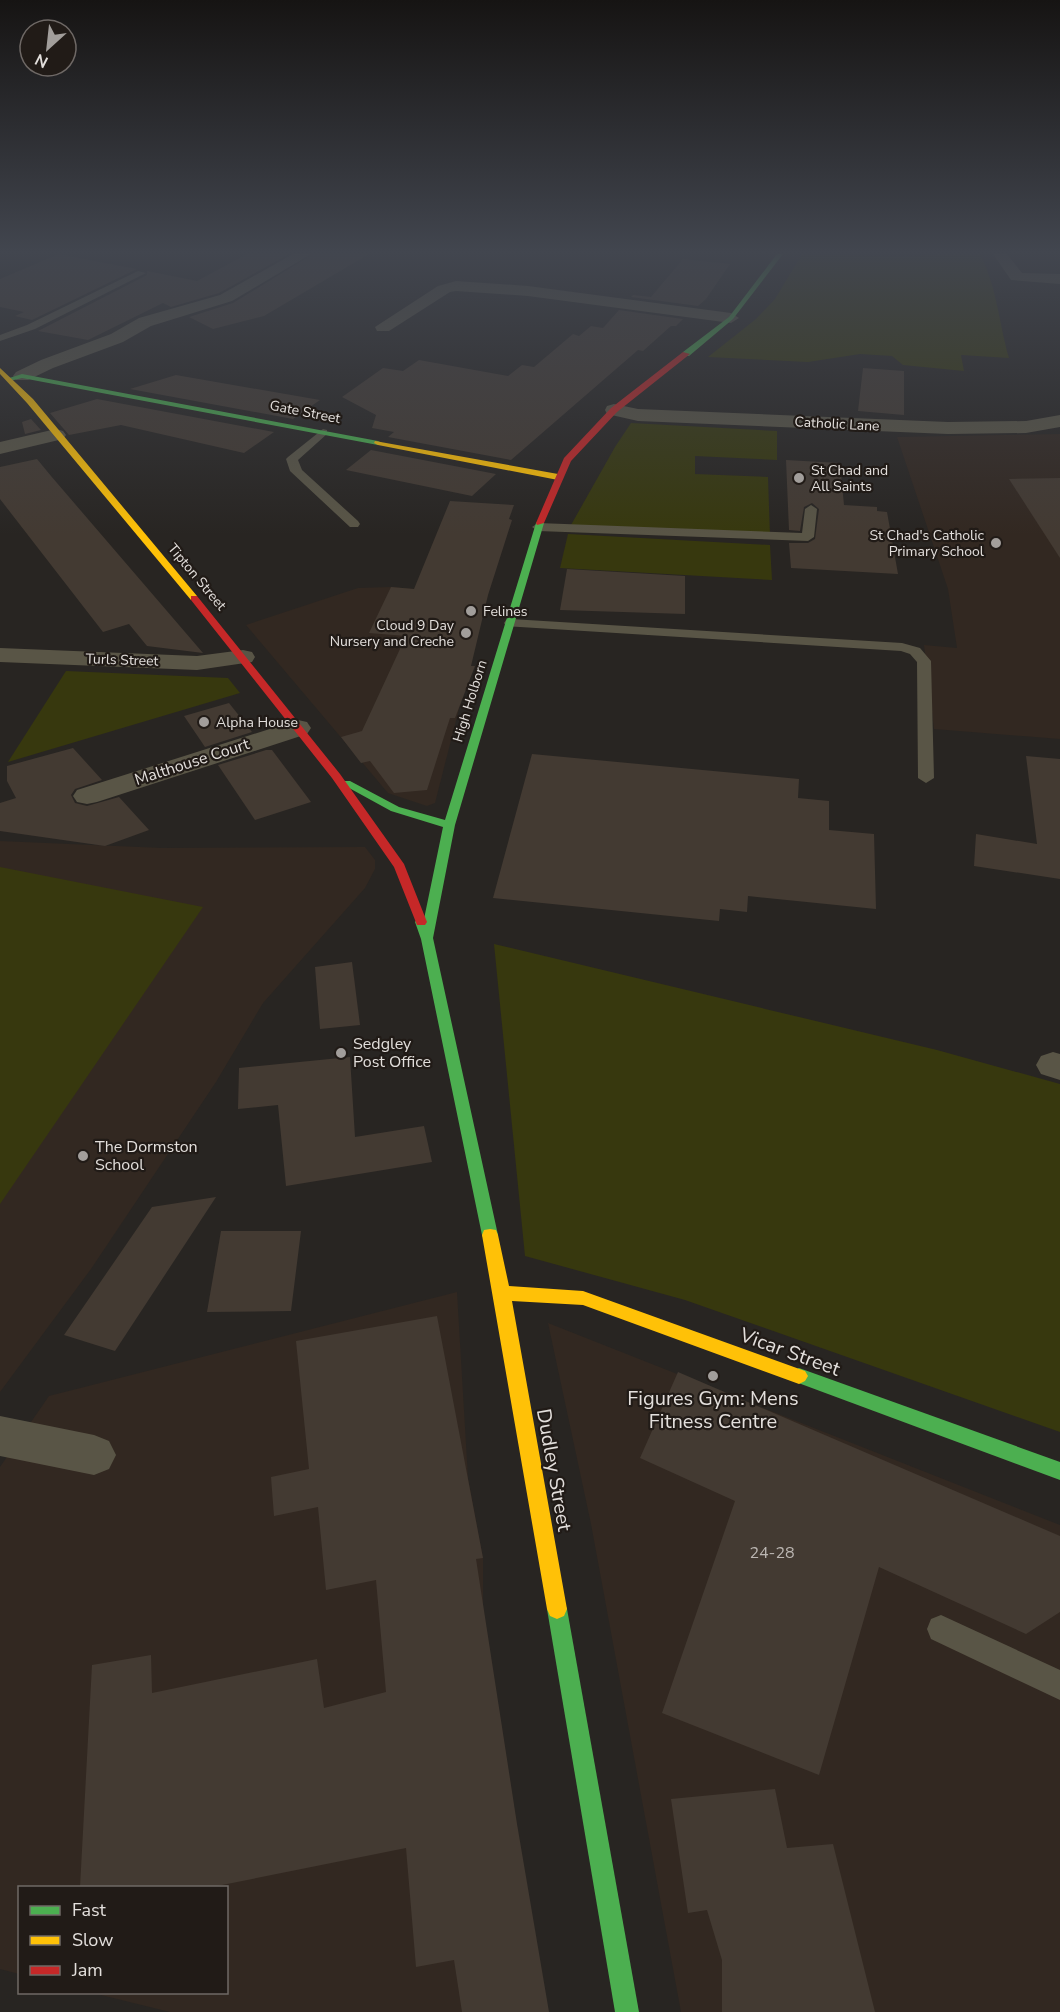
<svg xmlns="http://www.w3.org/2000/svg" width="1060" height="2012" font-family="'Nunito Sans',sans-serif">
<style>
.built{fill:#322821}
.green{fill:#37380e}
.building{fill:#433a32}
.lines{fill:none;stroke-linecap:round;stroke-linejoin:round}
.lane{fill:#595546;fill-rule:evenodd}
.street{fill:#595546;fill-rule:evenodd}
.fast{fill:#4caf50;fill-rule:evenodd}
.slow{fill:#ffc107;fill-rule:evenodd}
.jam{fill:#c62828;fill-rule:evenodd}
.poi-dot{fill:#a29e9b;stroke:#211b17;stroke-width:2}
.labels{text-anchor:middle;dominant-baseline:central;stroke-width:4.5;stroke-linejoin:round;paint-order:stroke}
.far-street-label{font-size:14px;fill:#e3dfdc;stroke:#211b17}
.far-poi-label{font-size:14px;fill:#e3dfdc;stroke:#211b17;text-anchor:start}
.street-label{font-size:16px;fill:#e3dfdc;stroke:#211b17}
.poi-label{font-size:16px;fill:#e3dfdc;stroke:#211b17;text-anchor:start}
.near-number-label{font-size:16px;fill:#bbb6b2}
.near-street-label{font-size:20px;fill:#e3dfdc;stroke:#211b17}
.near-poi-label{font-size:20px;fill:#e3dfdc;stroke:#211b17}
</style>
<rect width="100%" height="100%" fill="#282522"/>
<g class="built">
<path d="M1060,434v305l-126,-10 -10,-84 33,3 -9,-59 -51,-152z"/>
<path d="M391,587l97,8 -53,208 -8,3 -39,-13 -142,-168 112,-37z"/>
<path d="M0,841l162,7 203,-1 10,13v9l-10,19 -102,115 -47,79 -125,187 -91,123z"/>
<path d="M457,1292l11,186 15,80v49l63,405h-376l-77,-19 133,-1v-104h-206l-1,86 -19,-5v-502l49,-71z"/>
<path d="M548,1323l512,202v487h-379l-90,-488z"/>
</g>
<g class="green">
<path d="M802,254l106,3 29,-3h43c17,33 19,69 29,104l-48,-3 3,16 -61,-6 -11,-9 -32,-2 -52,8 -100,-5 48,-38 19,-20z"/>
<path d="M631,423l146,8v29l-82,-4v18l73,3 2,59 -199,-11 44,-78z"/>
<path d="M568,534l202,11 2,35 -212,-12z"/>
<path d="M66,671l162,7 12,15 -232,69z"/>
<path d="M0,867l203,40 -203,297z"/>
<path d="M494,944l443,106 123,34v348l-375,-132 -160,-44z"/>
</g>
<g class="building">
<path d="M59,254l46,9 32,6 -105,51 -17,-4 9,-4 -24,-5v-28z"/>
<path d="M247,254h42l-70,39 -48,14 -8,-4 -75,37 -50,-9 109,-56v-4l50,10z"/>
<path d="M313,254h56l-105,62 -51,13 -24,-12 44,-14z"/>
<path d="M683,259l47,5 -24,35 -8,7 -67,-9 2,-2 18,2z"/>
<path d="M619,310l64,9 -7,7h-5l-28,25 -5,-1 -127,110 -123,-23 6,-5 -22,-4 4,-13 -34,-18 41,-29 20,3 16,-11 89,16 14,-11 12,2 39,-33 6,2 12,-10 12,2z"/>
<path d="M863,368l41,3v44l-46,-4z"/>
<path d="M176,375l144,25 -27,19 -163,-30z"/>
<path d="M97,399l177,33 -30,21 -123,-28 -52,10 -19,-22z"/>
<path d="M31,419l10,11 -16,4 -3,-12z"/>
<path d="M371,450l125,24 -24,22 -126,-26z"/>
<path d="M37,459l14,17 152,177 -56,-7 -18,-22 -26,8 -103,-133v-32z"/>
<path d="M786,460l54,3 4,42 33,2v4l10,1 11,62 -107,-6 -2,-25h19l7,-4 4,-30 -7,-6 -8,4 -4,24 -11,-1z"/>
<path d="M1060,478v80l-51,-79z"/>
<path d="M450,501l64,4 -5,14 3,1 -24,75 -17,71h4l-20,52h-5l-23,72 -33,3 -24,-32 -9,2 -20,-26 21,-6 44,-95 -37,-3 22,-46 23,2z"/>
<path d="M567,569l118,7v38l-125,-4z"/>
<path d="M229,703l23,29 -47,15 -21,-31z"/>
<path d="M73,748l29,32 -27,9 -4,6 4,8 12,3 32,-9 30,33 -44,16 -105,-15v-28l16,-5 -9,-17v-15z"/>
<path d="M266,750h6l39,52 -56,18 -37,-55z"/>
<path d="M532,754l267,25 -1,19 31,3v29l45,4 2,75 -128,-13 -1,16 -27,-3 -1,12 -226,-23z"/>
<path d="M1026,756l34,3v120l-86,-13 2,-32 61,10z"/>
<path d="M352,962l8,63 -40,4 -5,-62z"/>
<path d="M350,1057l5,80 69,-11 8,36 -146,24 -8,-81 -40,4 1,-41z"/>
<path d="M216,1197l-101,154 -51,-16 88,-128z"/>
<path d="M221,1231h80l-10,80 -84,1z"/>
<path d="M437,1316l46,242 -7,1 41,265 32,188h-87l-8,-52 -38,7 -10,-119 -194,39h-132l12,-222 59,-10 1,38 165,-34 7,49 62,-16 -10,-112 -50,10 -8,-83 -44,9 -3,-39 38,-8 -13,-128z"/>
<path d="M678,1372l382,164v76l-34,22 -147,-67 -60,208 -157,-62 73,-212 -95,-43z"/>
<path d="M775,1789l12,59 46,-4 42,168h-153v-52l-15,-50 -19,3 -17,-114z"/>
</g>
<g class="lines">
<g class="lane">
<path d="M138,271l8,2 -111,56 -35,12v-6l27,-10z"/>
<path d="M323,429l4,1v4l-29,26 4,10 56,51 2,3 -2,3h-8l-60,-56 -4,-12 2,-2z"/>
<path d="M811,505l6,4 -3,28 -6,4 -270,-10 -6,-4 6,-4 264,10 3,-24z"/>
<path d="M511,619l391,24 18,5 11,13 3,117 -8,5 -8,-5 -1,-116 -7,-8 -9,-3 -395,-25 -2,-3 2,-3z"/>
<path d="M941,1615l119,55v30l-129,-61 -4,-10 4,-10z"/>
</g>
<g class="street">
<path d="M293,254h18l-79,47 -81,25 -28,16 -70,26 -25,12h-12l-3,-4 3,-4 25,-12 70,-26 28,-16 81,-23z"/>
<path d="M993,254h14l15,19 38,1v10l-49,-4z"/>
<path d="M456,281l72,5 203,27 8,5 -8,5 -203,-27 -72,-5 -6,1 -61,39h-12l-2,-4 63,-41z"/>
<path d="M614,404l24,5 310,13 78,-1 34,-6v12l-34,6 -78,1 -310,-13 -31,-7 -2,-4 2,-4z"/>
<path d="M56,429l7,2 3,4 -3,4 -63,15v-12z"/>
<path d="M0,648l197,8 46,-6 9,2 3,5 -3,5 -55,8 -197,-8z"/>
<path d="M298,720l9,2 4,6 -4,6 -210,68 -10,2 -10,-2 -4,-6 4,-6z"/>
<path d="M1053,1052l7,2v26l-19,-6 -5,-9 5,-9z"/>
<path d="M0,1416l94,19 15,6 7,14 -7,14 -15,6 -94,-19z"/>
</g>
<g class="fast">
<path d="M777,254h6l-50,65 -44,37h-6v-4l46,-35z"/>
<path d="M22,374l356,67 4,2 -4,2 -356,-67 -12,3 -4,-2z"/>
<path d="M540,520l4,3 -89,302 -22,113 65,297 -2,5 -6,1 -6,-1 -2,-5 -61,-296 -6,-17 2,-3h7l19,-92 -52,-16 -51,-28 2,-2h8l49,26 46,13 91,-297z"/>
<path d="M799,1368l261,94v18l-267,-99 -3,-5 3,-5z"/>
<path d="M557,1599l7,3 3,7 72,403h-24l-68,-403 3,-7z"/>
</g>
<g class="slow">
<path d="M0,368l33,31 164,197v4h-6l-164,-197 -27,-29z"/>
<path d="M375,441l183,33 4,3 -4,3 -180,-35 -4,-2z"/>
<path d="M490,1229l6,1 2,5 11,51 74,5 222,80 3,5 -3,5 -6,3 -216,-79 -71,-4 55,308 -3,7 -7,3 -7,-3 -3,-7 -65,-374 2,-5z"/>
</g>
<g class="jam">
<path d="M683,352l7,2 -73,58 -46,49 -27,62 -7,2 -1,-2 28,-65 47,-50z"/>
<path d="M191,596h6l143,178 64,90 23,58 -2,3h-8l-23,-58 -62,-89 -141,-178z"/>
</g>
</g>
<linearGradient id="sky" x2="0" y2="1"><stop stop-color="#161413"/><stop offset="0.47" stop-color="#42464f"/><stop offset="1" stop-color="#42464f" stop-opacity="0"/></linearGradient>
<rect width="1060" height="535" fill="url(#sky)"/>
<g class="poi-dot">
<circle cx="799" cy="478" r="6"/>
<circle cx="996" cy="543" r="6"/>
<circle cx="471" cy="611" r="6"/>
<circle cx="466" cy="633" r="6"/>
<circle cx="204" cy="722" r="6"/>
<circle cx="341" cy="1053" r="6"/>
<circle cx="83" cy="1156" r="6"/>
<circle cx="713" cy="1376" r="6"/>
</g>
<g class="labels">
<g class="far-street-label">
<text transform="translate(305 412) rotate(11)">Gate Street</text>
<text transform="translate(837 424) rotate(3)">Catholic Lane</text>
<text transform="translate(197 577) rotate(50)">Tipton Street</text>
<text transform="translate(122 660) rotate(2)">Turls Street</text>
<text transform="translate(470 701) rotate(-73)">High Holborn</text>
</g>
<g class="far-poi-label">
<text x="811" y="470">St Chad and<tspan x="811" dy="16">All Saints</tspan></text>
<text x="984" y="535" text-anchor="end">St Chad's Catholic<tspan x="984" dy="16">Primary School</tspan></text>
<text x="483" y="611">Felines</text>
<text x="454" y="625" text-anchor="end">Cloud 9 Day<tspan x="454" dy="16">Nursery and Creche</tspan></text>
<text x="216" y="722">Alpha House</text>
</g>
<g class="street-label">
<text transform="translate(192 762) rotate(-18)">Malthouse Court</text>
</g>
<g class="poi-label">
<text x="353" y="1044">Sedgley<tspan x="353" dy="18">Post Office</tspan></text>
<text x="95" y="1147">The Dormston<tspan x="95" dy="18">School</tspan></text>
</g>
<g class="near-number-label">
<text x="772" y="1553">24-28</text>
</g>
<g class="near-street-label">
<text transform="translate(790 1352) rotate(20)">Vicar Street</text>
<text transform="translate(554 1470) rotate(80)">Dudley Street</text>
</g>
<g class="near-poi-label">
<text x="713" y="1398">Figures Gym: Mens<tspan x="713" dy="23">Fitness Centre</tspan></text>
</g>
</g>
<rect x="18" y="1886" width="210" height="108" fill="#211b17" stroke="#6f6966" stroke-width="1.5"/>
<rect x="30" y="1906" width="30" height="9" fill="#4caf50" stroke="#6f6966" stroke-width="1.5"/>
<text x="72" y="1916" font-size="18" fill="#e3dfdc">Fast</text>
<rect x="30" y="1936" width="30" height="9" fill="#ffc107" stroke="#6f6966" stroke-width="1.5"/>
<text x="72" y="1946" font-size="18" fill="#e3dfdc">Slow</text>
<rect x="30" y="1966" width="30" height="9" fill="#c62828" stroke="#6f6966" stroke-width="1.5"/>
<text x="72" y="1976" font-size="18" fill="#e3dfdc">Jam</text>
<g transform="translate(48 48) rotate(207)"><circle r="28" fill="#211b17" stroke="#6f6966" stroke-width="1.5"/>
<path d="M0-4.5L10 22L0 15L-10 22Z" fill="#a29e9b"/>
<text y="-9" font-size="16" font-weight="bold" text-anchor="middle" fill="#e3dfdc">N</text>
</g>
</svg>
